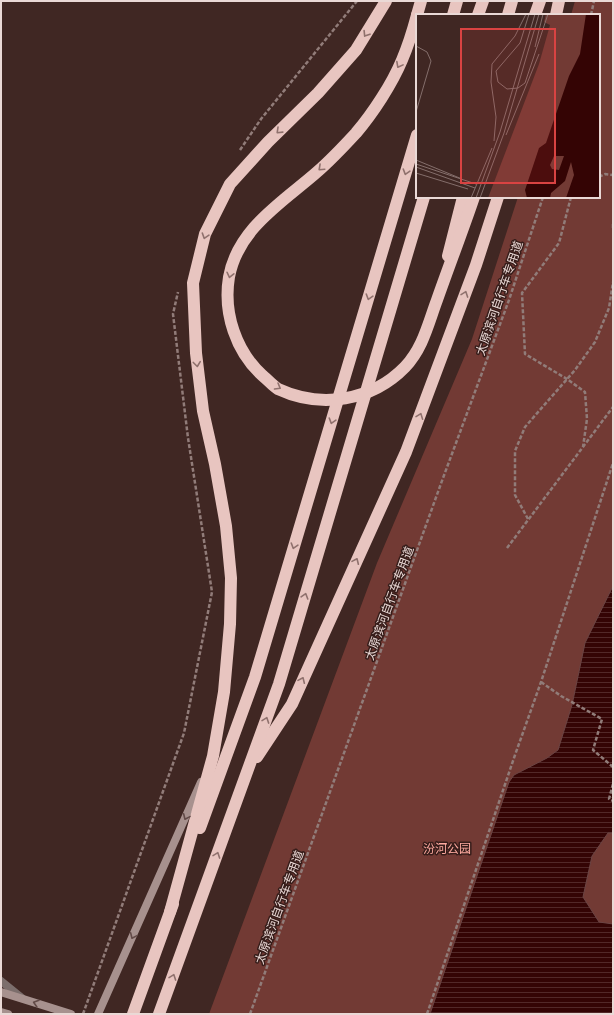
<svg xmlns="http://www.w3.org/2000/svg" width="614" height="1015" font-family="'PT Sans Narrow','Noto Sans SC',sans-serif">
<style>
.park{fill:#723a34}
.water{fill:url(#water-rules);stroke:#6b4443}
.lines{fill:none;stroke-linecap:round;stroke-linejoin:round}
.path{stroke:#917c79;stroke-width:2.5;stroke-dasharray:4 2;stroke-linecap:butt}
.street{stroke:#7c6e6c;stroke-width:8}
.secondary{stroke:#a7918e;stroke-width:8}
.highway{stroke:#e8c5c0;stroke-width:12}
.highway-bridge{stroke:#e8c5c0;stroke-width:12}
.oneway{stroke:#8f716d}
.oneway2{stroke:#634b48}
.labels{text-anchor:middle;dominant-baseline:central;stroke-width:3;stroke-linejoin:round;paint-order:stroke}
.street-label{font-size:12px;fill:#ead9d6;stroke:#361d1a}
.park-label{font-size:12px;fill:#fda99f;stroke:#361d1a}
.inset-road{fill:none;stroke:#846e6b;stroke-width:1}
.view{fill:#d94342;fill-opacity:0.15;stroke:#d94342;stroke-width:2}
.inset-edge{fill:none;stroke:#ead9d6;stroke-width:2}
</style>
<defs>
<pattern id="water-rules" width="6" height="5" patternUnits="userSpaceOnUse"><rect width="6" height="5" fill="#340404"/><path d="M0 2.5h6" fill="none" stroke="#522828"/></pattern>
</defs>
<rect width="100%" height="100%" fill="#402723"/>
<path class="park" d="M575,1h38v1013h-404l168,-451 95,-224 46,-142h81v-182h-28z"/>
<path class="water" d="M613,586v247h-5l-16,23 -9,41 16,25 14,2v90h-183l79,-232 5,-7 33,-17 11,-8 14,-45 13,-62z"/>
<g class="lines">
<g class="path">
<path d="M591,15l3,-14"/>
<path d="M240,150l21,-31 96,-118"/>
<path d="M599,177l6,-3 8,1"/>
<path d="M571,197l-12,46 -37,50 3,61 42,25 18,13 2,27 -4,28"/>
<path d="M613,224v6"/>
<path d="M528,519l-13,-24v-44l10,-24 50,-57 20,-28 14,-34 4,-26"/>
<path d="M507,548l106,-141"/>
<path d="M541,682l20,14 41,23 -9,31 20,17"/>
<path d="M613,784l-4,15 4,2"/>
<path d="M83,1014l101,-281 28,-141 -24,-154 -15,-124 5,-22"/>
<path d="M250,1014l193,-536 66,-178 34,-103"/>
<path d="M427,1014l88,-259 26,-73 72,-219"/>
</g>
<path class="street" d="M1,981l21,17"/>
<g class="secondary">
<path d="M1,992l70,22"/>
<path d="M1,1012l7,2"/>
<path d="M98,1014l103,-232"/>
</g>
<g class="highway">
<path d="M417,15l4,-14"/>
<path d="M453,15l4,-14"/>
<path d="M478,15l5,-14"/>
<path d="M508,15l4,-14"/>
<path d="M535,15l5,-14"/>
<path d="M556,15l3,-14"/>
<path d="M448,256l15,-59"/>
<path d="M257,757l35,-53 114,-252 70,-187 22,-68"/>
<path d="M200,828l55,-151 162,-542"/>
<path d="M170,912l43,-156 11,-64 6,-68 1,-46 -5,-52 -11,-62 -12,-53 -7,-58 -3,-70 12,-49 25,-50 38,-42 50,-49 38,-43 30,-49"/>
<path d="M133,1014l40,-110"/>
<path d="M159,1014l120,-330 145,-487"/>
</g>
<path class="highway-bridge" d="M417,15c-4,15 -9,31 -15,45 -10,24 -29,53 -46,73 -12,13 -25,27 -39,39 -34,30 -79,56 -88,105 -6,36 7,75 34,99 5,4 10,10 15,13 43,20 94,12 127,-22 18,-19 23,-43 32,-67 12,-34 25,-68 37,-103"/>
</g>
<defs><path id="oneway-chevron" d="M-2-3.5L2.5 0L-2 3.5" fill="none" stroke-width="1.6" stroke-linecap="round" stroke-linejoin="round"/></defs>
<g class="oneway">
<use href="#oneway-chevron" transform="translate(366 34) rotate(122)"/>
<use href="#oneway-chevron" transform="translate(399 65) rotate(118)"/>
<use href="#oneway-chevron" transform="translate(279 131) rotate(136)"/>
<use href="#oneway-chevron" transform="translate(321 168) rotate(137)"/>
<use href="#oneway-chevron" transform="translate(406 172) rotate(107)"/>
<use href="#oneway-chevron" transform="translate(205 236) rotate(108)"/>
<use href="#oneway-chevron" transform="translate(230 275) rotate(103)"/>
<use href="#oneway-chevron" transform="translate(465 294) rotate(-70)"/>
<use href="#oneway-chevron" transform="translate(369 297) rotate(107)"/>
<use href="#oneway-chevron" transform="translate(197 364) rotate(83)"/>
<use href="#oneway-chevron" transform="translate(278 387) rotate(30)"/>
<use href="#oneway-chevron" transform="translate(420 416) rotate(-69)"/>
<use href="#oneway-chevron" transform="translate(332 421) rotate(107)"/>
<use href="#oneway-chevron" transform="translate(294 546) rotate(107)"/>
<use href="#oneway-chevron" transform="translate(356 561) rotate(-66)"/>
<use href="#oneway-chevron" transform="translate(305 596) rotate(-73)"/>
<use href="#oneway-chevron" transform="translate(302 680) rotate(-66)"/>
<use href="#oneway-chevron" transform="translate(266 720) rotate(-70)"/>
<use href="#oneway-chevron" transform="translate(217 855) rotate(-70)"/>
<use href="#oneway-chevron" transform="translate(173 977) rotate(-70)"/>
</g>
<g class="oneway2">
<use href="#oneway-chevron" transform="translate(186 817) rotate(114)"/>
<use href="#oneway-chevron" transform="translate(133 936) rotate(114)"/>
<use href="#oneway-chevron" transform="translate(36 1003) rotate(-163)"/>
</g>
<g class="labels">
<g class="street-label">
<text transform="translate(499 298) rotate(-71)">太原滨河自行车专用道</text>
<text transform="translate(389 603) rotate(-70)">太原滨河自行车专用道</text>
<text transform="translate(279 907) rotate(-70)">太原滨河自行车专用道</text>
</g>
<g class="park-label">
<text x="447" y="848">汾河公园</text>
</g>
</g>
<g transform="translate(416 14)">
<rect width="184" height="184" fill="#402723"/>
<path d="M130,0h54v184h-112l51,-134 11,-39 -6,-3z" fill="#723a34"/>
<path d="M170,0h14v184h-34l8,-23 -3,-13 -6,19 -14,12 -1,5h-23l-2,-8 14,-42 7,-5 23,-67 11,-22zM138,142h10l-5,14 -7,-1 -2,-4z" fill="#340404" fill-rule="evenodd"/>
<path class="inset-road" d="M113,0l-9,29 -24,28 2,11 9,7 11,-1 7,-5 23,-69M0,32l11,6 4,9 -15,51M119,33l8,-33M90,121l33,-81M78,127l2,-24 -5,-35 1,-18 23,-28 11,-22M0,146l46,19M0,150l60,20M0,153l59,21M0,159l52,16M55,184l21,-50M60,184l24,-66 35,-118M64,184l24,-65 35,-119"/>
<path class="view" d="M45,15h94v154h-94z"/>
<rect width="184" height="184" class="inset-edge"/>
</g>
<rect width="614" height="1015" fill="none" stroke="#ead9d6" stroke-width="4"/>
</svg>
